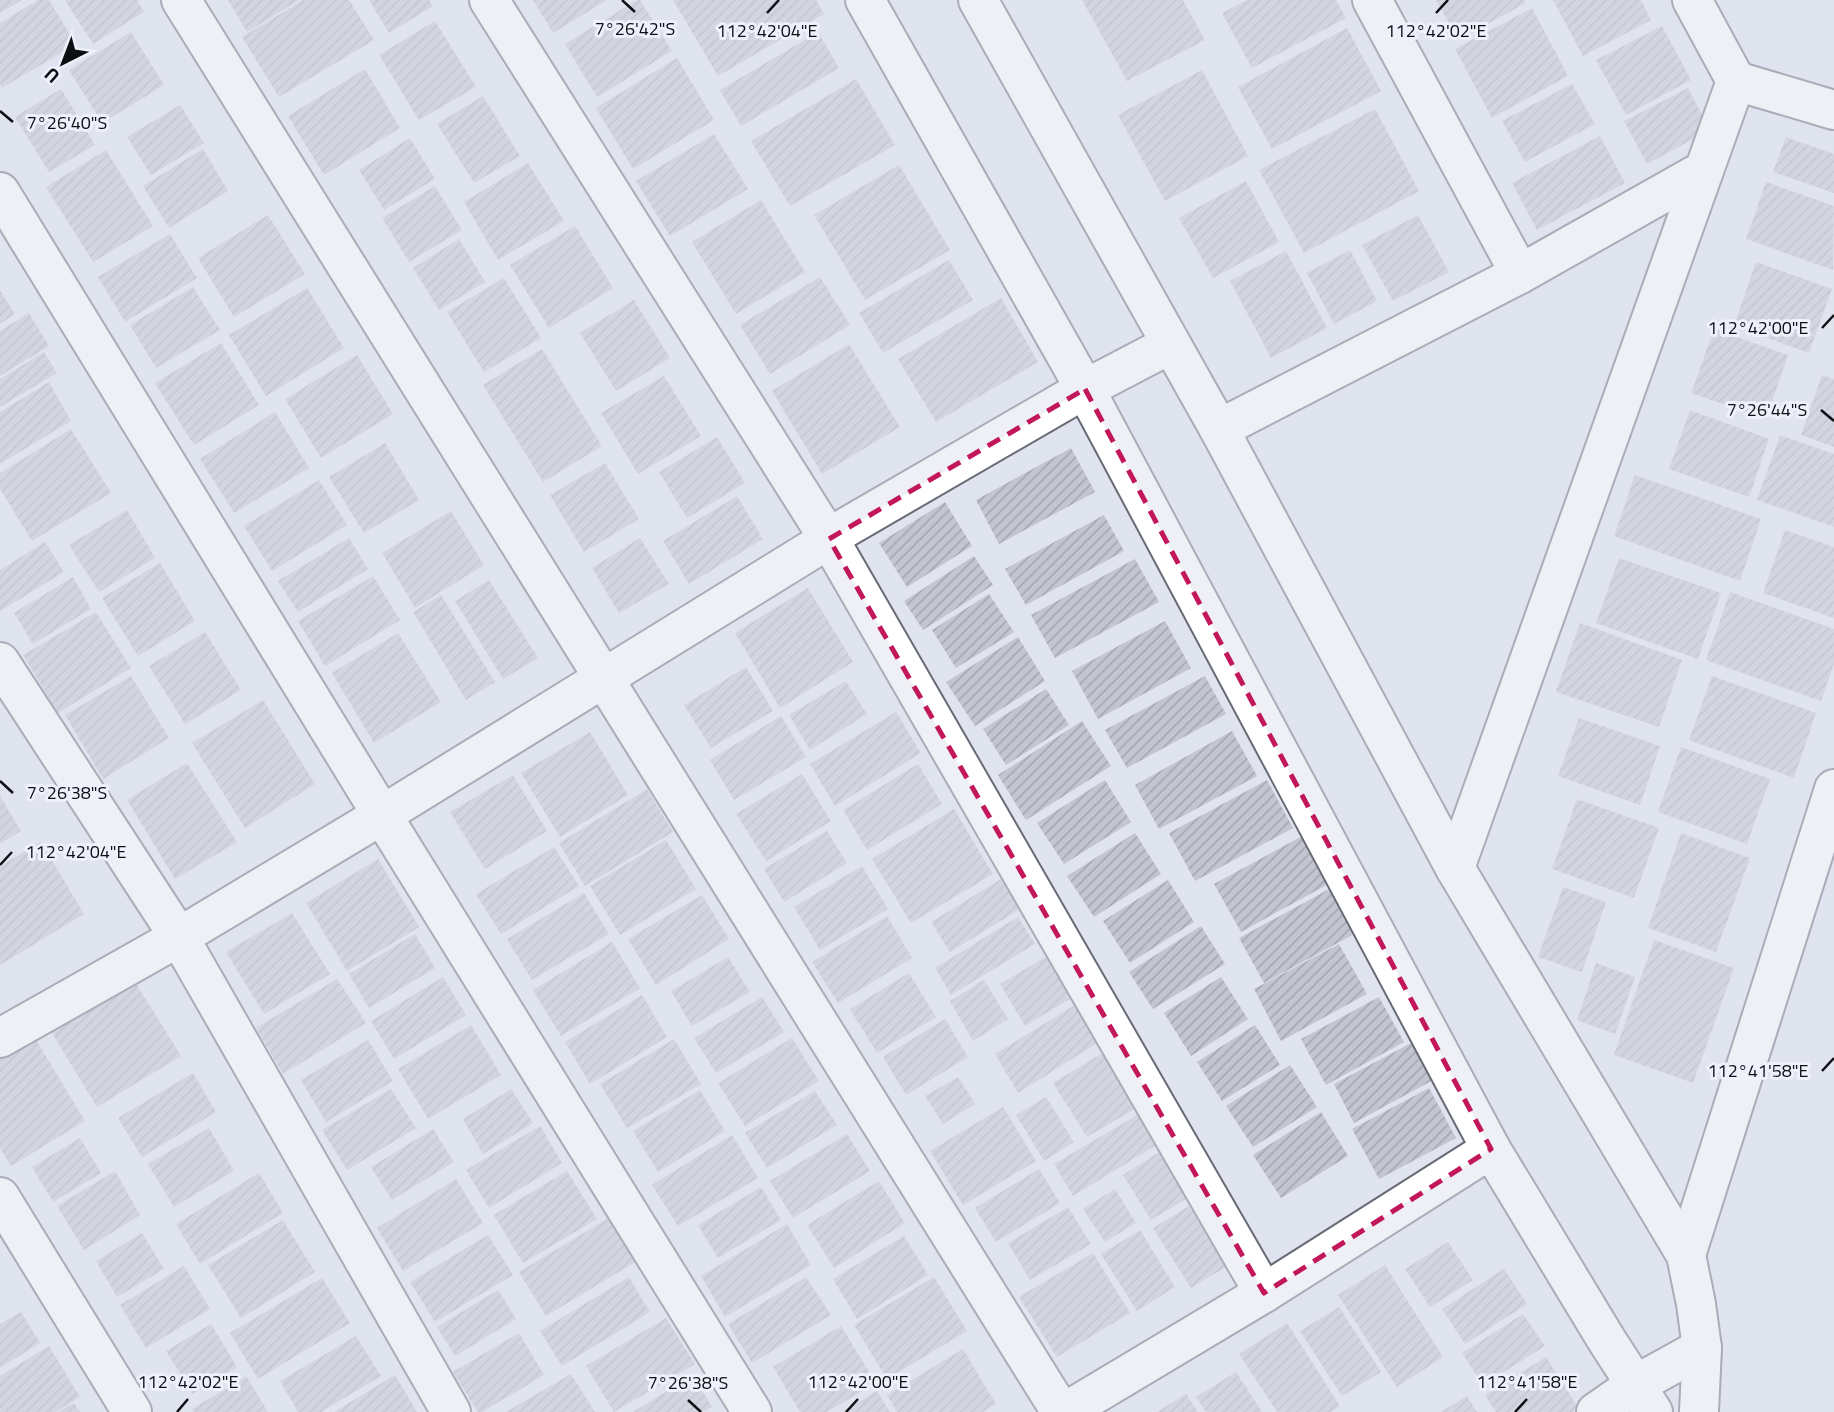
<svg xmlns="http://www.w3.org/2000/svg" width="1834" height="1412" font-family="'Titillium Web',sans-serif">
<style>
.building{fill:url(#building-hatch)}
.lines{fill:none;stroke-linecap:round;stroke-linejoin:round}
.street-casing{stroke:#686b75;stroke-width:42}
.street{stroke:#fff;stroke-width:38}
.marked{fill:none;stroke:#c2185b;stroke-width:5;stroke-dasharray:14 9;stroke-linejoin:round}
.ticks{fill:none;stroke:#0e0f13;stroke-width:2.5}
.ticks-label{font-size:18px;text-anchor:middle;fill:#0e0f13;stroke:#eef1fc;stroke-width:6;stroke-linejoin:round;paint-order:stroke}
</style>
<defs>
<pattern id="building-hatch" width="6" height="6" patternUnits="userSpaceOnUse" patternTransform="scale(1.75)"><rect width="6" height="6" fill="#c3c6d1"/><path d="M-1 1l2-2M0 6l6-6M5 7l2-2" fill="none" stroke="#a6a9b3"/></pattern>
</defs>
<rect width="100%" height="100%" fill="#e0e4ef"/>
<g class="building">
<path d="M0,0h22l-22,13z"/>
<path d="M38,0h11l27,44 -74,44 -2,-4v-61z"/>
<path d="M65,0h72l7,12 -51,32z"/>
<path d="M228,0h71l-52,32z"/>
<path d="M303,0h46l25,40 -95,57 -37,-60z"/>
<path d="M369,0h60l4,6 -44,27z"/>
<path d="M533,0h74l-54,33z"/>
<path d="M637,0h3l32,51 -75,46 -32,-53z"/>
<path d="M673,0h143l8,14 -106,62z"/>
<path d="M1082,0h101l22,40 -78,41z"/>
<path d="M1247,0h89l10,18 -94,50 -30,-55z"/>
<path d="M1436,0h88l2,3 -68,37z"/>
<path d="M1553,0h88l10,20 -68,36z"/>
<path d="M1532,8l36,68 -76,42 -37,-69z"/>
<path d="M435,21l41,66 -57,33 -40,-65z"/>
<path d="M1662,26l29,54 -65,35 -30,-55z"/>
<path d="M1347,28l34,63 -109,58 -34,-62z"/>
<path d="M131,32l33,53 -62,38 -33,-53z"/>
<path d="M818,32l21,36 -98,58 -21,-36z"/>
<path d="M677,58l37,62 -81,49 -37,-61z"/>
<path d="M365,69l35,59 -76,47 -36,-59z"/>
<path d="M1202,70l46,86 -83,45 -47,-86z"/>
<path d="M856,79l39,66 -105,61 -39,-65z"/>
<path d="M1572,84l23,40 -70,38 -23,-41z"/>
<path d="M1688,88l22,42 -63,34 -23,-43z"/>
<path d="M61,89l34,56 -46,27 -34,-55z"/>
<path d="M483,96l37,60 -46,27 -37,-59z"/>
<path d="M180,105l24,38 -53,32 -24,-38z"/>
<path d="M1375,109l44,82 -115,62 -45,-83z"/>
<path d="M714,134l34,55 -78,47 -34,-55z"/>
<path d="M1600,136l25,47 -88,47 -25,-47z"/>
<path d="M1786,137l48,17v39l-61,-21z"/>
<path d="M410,138l25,41 -51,31 -25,-40z"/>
<path d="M203,149l25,42 -59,37 -26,-42z"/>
<path d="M106,150l47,76 -60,36 -47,-75z"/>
<path d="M528,163l36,58 -66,39 -34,-58z"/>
<path d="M899,165l51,85 -85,50 -51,-85z"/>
<path d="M1246,181l33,61 -66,36 -34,-60z"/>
<path d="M1766,182l68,24 -1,64 -87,-31z"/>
<path d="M435,186l27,44 -53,32 -27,-44z"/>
<path d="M761,200l44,72 -69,42 -44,-72z"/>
<path d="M268,215l37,59 -71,43 -36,-59z"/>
<path d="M1418,215l31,57 -56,29 -31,-56z"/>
<path d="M575,226l38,62 -64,40 -39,-63z"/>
<path d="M170,234l27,44 -72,44 -27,-45z"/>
<path d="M459,239l26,43 -46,28 -26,-42z"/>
<path d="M1350,250l27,51 -43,23 -27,-51z"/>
<path d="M1286,251l41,77 -56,30 -41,-77z"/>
<path d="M949,260l24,40 -90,53 -24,-40z"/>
<path d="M1756,262l76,27 -23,64 -75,-27z"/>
<path d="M820,277l30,48 -80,49 -30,-49z"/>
<path d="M504,278l37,60 -57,34 -37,-60z"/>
<path d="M193,287l27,43 -64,38 -26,-43z"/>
<path d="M307,288l37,60 -78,48 -37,-61z"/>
<path d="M0,290l15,24 -15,10z"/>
<path d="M1001,298l37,64 -102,60 -38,-63z"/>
<path d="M634,300l36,58 -54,33 -36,-58z"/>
<path d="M29,313l20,33 -49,30v-45z"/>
<path d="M1714,329l74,26 -22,64 -75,-26z"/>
<path d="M221,343l38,62 -65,40 -39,-62z"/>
<path d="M849,344l51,83 -78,47 -50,-83z"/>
<path d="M542,349l60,97 -59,36 -60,-97z"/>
<path d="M44,352l13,21 -57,34v-28z"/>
<path d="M357,355l36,59 -72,44 -36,-59z"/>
<path d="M1822,375l12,4v68l-33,-12z"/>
<path d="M664,376l37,60 -63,38 -37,-61z"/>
<path d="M49,382l22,39 -71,43v-52z"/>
<path d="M1690,410l79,29 -20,58 -80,-28z"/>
<path d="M275,412l34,56 -75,45 -34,-54z"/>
<path d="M71,429l40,64 -79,48 -32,-52v-16z"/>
<path d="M1780,435l54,19v73l-77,-27z"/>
<path d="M717,437l28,46 -58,35 -28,-46z"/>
<path d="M385,443l34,57 -55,33 -35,-56z"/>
<path d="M1071,448l24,44 -96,52 -23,-44z"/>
<path d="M605,463l34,56 -55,33 -34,-57z"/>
<path d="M1635,475l126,44 -21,62 -126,-45z"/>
<path d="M319,480l28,45 -75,46 -28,-45z"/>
<path d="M737,496l26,43 -74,45 -26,-43z"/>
<path d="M945,502l27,44 -65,41 -28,-44z"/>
<path d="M127,510l28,48 -56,34 -30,-47z"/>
<path d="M451,511l33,54 -69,43 -33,-55z"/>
<path d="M1104,515l20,36 -98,54 -21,-36z"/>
<path d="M1785,530l49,17v71l-71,-25z"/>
<path d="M349,538l19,31 -70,43 -20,-31z"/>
<path d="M640,538l29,46 -50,29 -27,-45z"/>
<path d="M45,542l19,30 -64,39v-41z"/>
<path d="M974,556l19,29 -70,45 -19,-29z"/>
<path d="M1619,558l102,35 -23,66 -102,-36z"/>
<path d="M1135,559l24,43 -104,56 -24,-43z"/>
<path d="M160,563l35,58 -57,35 -36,-58z"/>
<path d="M373,576l27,44 -75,46 -27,-45z"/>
<path d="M73,577l18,32 -58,35 -19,-31z"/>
<path d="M489,580l49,78 -35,21 -48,-78z"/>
<path d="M808,588l45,74 -73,46 -45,-75z"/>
<path d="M1730,592l104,37v35l-13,37 -115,-41z"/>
<path d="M989,594l25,38 -58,36 -24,-38z"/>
<path d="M441,595l54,87 -29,18 -53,-88z"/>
<path d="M96,612l35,56 -73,45 -35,-58z"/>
<path d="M1165,621l26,47 -93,51 -26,-48z"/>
<path d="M1580,623l102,37 -23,67 -103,-35z"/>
<path d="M205,632l36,58 -56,34 -36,-58z"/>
<path d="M398,633l43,69 -67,41 -42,-70z"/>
<path d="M1018,637l27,44 -70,45 -29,-44z"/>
<path d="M746,667l27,44 -62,37 -27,-43z"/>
<path d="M131,676l38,62 -66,41 -38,-64z"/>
<path d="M1205,676l21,38 -99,54 -22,-38z"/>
<path d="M1712,676l104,37 -22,65 -105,-38z"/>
<path d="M846,681l21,33 -57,36 -21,-35z"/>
<path d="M1046,689l23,36 -63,40 -23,-36z"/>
<path d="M263,700l52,84 -70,44 -53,-85z"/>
<path d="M896,712l25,41 -86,53 -25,-42z"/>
<path d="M781,716l25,41 -72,43 -24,-40z"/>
<path d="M1579,718l81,28 -20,59 -82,-29z"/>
<path d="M1082,721l29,45 -85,54 -28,-45z"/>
<path d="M1232,731l25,45 -98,53 -24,-44z"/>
<path d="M590,732l38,63 -68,42 -39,-64z"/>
<path d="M1681,747l89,32 -23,65 -89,-32z"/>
<path d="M187,763l50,79 -62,37 -48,-79z"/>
<path d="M918,764l24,40 -75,46 -24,-40z"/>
<path d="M802,774l29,47 -65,40 -30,-47z"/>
<path d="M513,775l34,56 -62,38 -35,-57z"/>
<path d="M1105,780l26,42 -67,42 -27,-41z"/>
<path d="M1267,780l26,48 -98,53 -26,-48z"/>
<path d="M647,789l26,43 -88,54 -26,-43z"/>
<path d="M0,796l21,35 -21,13z"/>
<path d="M1577,799l82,29 -25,70 -82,-29z"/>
<path d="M954,809l39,65 -82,49 -39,-64z"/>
<path d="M827,831l20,32 -63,39 -20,-33z"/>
<path d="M1135,833l26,41 -67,43 -27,-41z"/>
<path d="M1681,833l69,25 -34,94 -68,-24z"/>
<path d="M1306,834l26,48 -91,50 -27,-48z"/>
<path d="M666,840l30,49 -76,46 -30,-49z"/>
<path d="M41,842l43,72 -84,51v-99z"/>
<path d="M554,847l25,39 -78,48 -25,-40z"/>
<path d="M378,859l41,68 -72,44 -41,-68z"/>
<path d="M862,866l26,43 -68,41 -26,-43z"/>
<path d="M1001,879l19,30 -70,43 -19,-30z"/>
<path d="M1168,880l26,42 -64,41 -27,-42z"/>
<path d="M1563,887l43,15 -24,70 -44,-15z"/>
<path d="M1331,888l25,45 -92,50 -25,-45z"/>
<path d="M584,893l25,41 -77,46 -25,-41z"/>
<path d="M702,895l27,44 -73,46 -28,-46z"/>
<path d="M292,913l38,61 -66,40 -38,-62z"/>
<path d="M887,916l25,42 -74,45 -26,-41z"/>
<path d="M1018,917l17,27 -84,51 -16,-27z"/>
<path d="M1201,926l24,38 -72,45 -24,-37z"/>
<path d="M415,934l20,34 -66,40 -20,-34z"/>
<path d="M1654,940l80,28 -41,115 -79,-28z"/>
<path d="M612,942l28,46 -79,48 -28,-46z"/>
<path d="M1339,944l28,50 -86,47 -27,-52z"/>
<path d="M1052,953l26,41 -53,32 -25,-42z"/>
<path d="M728,957l22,35 -58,34 -21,-35z"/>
<path d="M1596,963l39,14 -20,57 -38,-14z"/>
<path d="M909,973l27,44 -59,36 -27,-44z"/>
<path d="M443,977l23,38 -72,44 -23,-38z"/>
<path d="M1221,977l27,42 -57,37 -27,-43z"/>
<path d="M337,979l29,44 -83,51 -27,-46z"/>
<path d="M984,980l24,39 -35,22 -23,-40z"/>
<path d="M135,982l46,74 -84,51 -45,-74z"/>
<path d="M642,995l25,42 -77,47 -25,-42z"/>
<path d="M762,997l22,35 -68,41 -22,-35z"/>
<path d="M1379,997l25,45 -78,43 -25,-46z"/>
<path d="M1078,1003l23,38 -83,52 -23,-39z"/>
<path d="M945,1019l23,38 -62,38 -23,-38z"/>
<path d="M471,1025l30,50 -73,44 -30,-50z"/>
<path d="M1255,1025l25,40 -58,36 -25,-39z"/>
<path d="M33,1035l52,86 -74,45 -11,-18v-93z"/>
<path d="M792,1038l27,43 -74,45 -27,-43z"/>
<path d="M674,1039l27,45 -74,44 -27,-44z"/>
<path d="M368,1040l25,41 -67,41 -25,-42z"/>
<path d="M1415,1041l20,38 -81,44 -20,-39z"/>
<path d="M1104,1052l34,55 -51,30 -34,-54z"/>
<path d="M1290,1065l27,42 -64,40 -27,-41z"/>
<path d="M193,1073l23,39 -74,45 -24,-39z"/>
<path d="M958,1077l17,27 -32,20 -18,-28z"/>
<path d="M1429,1088l27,50 -77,41 -27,-50z"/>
<path d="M391,1089l25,39 -69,42 -25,-40z"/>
<path d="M511,1089l22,34 -50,31 -20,-35z"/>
<path d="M700,1090l25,41 -67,41 -25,-41z"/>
<path d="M815,1091l22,34 -70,43 -22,-35z"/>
<path d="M1046,1097l28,45 -30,19 -28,-46z"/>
<path d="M1003,1107l33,54 -73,44 -33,-54z"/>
<path d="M1321,1112l27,44 -67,42 -28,-43z"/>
<path d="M1139,1114l19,30 -85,52 -19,-32z"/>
<path d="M540,1126l22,37 -73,45 -23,-38z"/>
<path d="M209,1128l25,43 -60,36 -26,-43z"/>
<path d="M433,1129l21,33 -62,38 -21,-33z"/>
<path d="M847,1134l23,37 -77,47 -23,-37z"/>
<path d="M732,1135l26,43 -80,48 -26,-41z"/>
<path d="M80,1138l21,35 -48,29 -21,-35z"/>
<path d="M1161,1151l28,46 -38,23 -28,-45z"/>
<path d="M1039,1169l21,34 -64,39 -21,-34z"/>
<path d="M115,1171l25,44 -56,35 -27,-44z"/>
<path d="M567,1171l30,48 -74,44 -29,-48z"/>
<path d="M259,1173l24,40 -83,51 -24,-40z"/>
<path d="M456,1179l27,44 -80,48 -26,-43z"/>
<path d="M879,1181l26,42 -71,45 -27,-43z"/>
<path d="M761,1187l20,33 -63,38 -20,-33z"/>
<path d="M1115,1189l21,34 -31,19 -22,-33z"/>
<path d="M1189,1206l37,61 -35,21 -38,-60z"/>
<path d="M1068,1207l23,37 -61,36 -22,-37z"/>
<path d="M610,1217l27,44 -91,55 -27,-44z"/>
<path d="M283,1220l32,52 -74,46 -33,-53z"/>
<path d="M787,1224l24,41 -86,52 -24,-41z"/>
<path d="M1140,1230l35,57 -38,24 -36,-57z"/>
<path d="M142,1233l22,36 -47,28 -21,-36z"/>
<path d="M488,1235l25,40 -78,47 -25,-40z"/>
<path d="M904,1236l24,39 -71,44 -24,-40z"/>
<path d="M1448,1242l25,38 -43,27 -25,-38z"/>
<path d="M1093,1253l37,60 -73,44 -38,-60z"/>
<path d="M1385,1265l58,92 -46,30 -59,-92z"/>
<path d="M184,1266l26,43 -64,39 -26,-43z"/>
<path d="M1504,1269l23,35 -62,40 -23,-35z"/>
<path d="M629,1277l21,35 -88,54 -22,-35z"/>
<path d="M806,1277l25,38 -79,48 -24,-39z"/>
<path d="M934,1277l33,54 -80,48 -33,-54z"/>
<path d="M322,1278l28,45 -92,56 -28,-46z"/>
<path d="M498,1290l18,29 -61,37 -18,-29z"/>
<path d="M1339,1307l42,65 -39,24 -42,-65z"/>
<path d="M21,1312l19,31 -40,25v-44z"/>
<path d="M1523,1314l22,32 -62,39 -21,-32z"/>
<path d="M666,1318l29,46 -81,48 -28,-46z"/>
<path d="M1287,1323l53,83 -9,6h-54l-38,-58z"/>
<path d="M211,1324l26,43 -44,27 -27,-43z"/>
<path d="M841,1326l35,57 -49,29h-27l-27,-45z"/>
<path d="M519,1333l25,42 -62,37h-4l-25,-40z"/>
<path d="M356,1336l25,40 -60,36h-23l-18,-31z"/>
<path d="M49,1346l31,51 -25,15h-55v-36z"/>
<path d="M963,1349l33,55 -13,8h-86l-10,-17z"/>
<path d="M1546,1357l33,52 -6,3h-77l-11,-17z"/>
<path d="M1236,1372l26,40h-56l-10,-15z"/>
<path d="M571,1374l24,38h-89z"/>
<path d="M395,1375l22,37h-83z"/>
<path d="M693,1375l19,32 -9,5h-70z"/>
<path d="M246,1376l22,36h-74l-2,-3z"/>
<path d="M877,1391l13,21h-48z"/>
<path d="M1186,1394l12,18h-41z"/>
<path d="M1467,1396l10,16h-36z"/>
<path d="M74,1403l6,9h-22z"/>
</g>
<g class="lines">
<g class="street-casing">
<g id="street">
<path d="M181,0l880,1412"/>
<path d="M489,0l340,539 435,754"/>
<path d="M865,0l220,389 406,760 115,190 47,73"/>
<path d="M978,0l241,429 236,439 231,387 10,49 6,44 -3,64"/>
<path d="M1372,0l148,274"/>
<path d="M1736,81l98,29"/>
<path d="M0,192l382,623 370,597"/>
<path d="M1219,429l301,-155 184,-104"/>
<path d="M0,662l179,275 272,475"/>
<path d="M1455,868l281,-787 -44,-81"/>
<path d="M0,1038l179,-101 203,-122 447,-276 16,-11 240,-139 86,-45"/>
<path d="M0,1197l132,215"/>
<path d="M1686,1255l148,-466"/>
<path d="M1065,1412l199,-119 227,-144"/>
<path d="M1596,1412l39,-27 67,-37"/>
</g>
</g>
<use href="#street" class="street"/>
</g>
<path d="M0 0H1834V1412H0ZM1085,389l406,760 -227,144 -435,-754z" fill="#e0e4ef" fill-opacity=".55" fill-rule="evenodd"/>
<path class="marked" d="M1085,389l406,760 -227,144 -435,-754z"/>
<path class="ticks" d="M622,0l13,12M767,13l12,-13M1436,13l12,-13M0,111l13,11M1822,328l12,-13M1821,410l13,11M0,781l13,12M0,865l12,-13M1822,1071l12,-13M688,1400l13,12M177,1412l11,-13M846,1412l12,-13M1515,1412l12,-13"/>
<g class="ticks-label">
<text x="635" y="35">7°26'42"S</text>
<text x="767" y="37">112°42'04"E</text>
<text x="1436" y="37">112°42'02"E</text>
<text x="67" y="129">7°26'40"S</text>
<text x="1758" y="334">112°42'00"E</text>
<text x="1767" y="416">7°26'44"S</text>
<text x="67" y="799">7°26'38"S</text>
<text x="76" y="858">112°42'04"E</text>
<text x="1758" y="1077">112°41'58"E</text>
<text x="188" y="1388">112°42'02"E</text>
<text x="858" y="1388">112°42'00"E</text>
<text x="1527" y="1388">112°41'58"E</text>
<text x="688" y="1389">7°26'38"S</text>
</g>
<g transform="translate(63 63) rotate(222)" stroke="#eef1fc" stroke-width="5" paint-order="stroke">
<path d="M0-5L12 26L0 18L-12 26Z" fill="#0e0f13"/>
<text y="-10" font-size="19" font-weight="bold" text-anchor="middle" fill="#0e0f13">U</text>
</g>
</svg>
